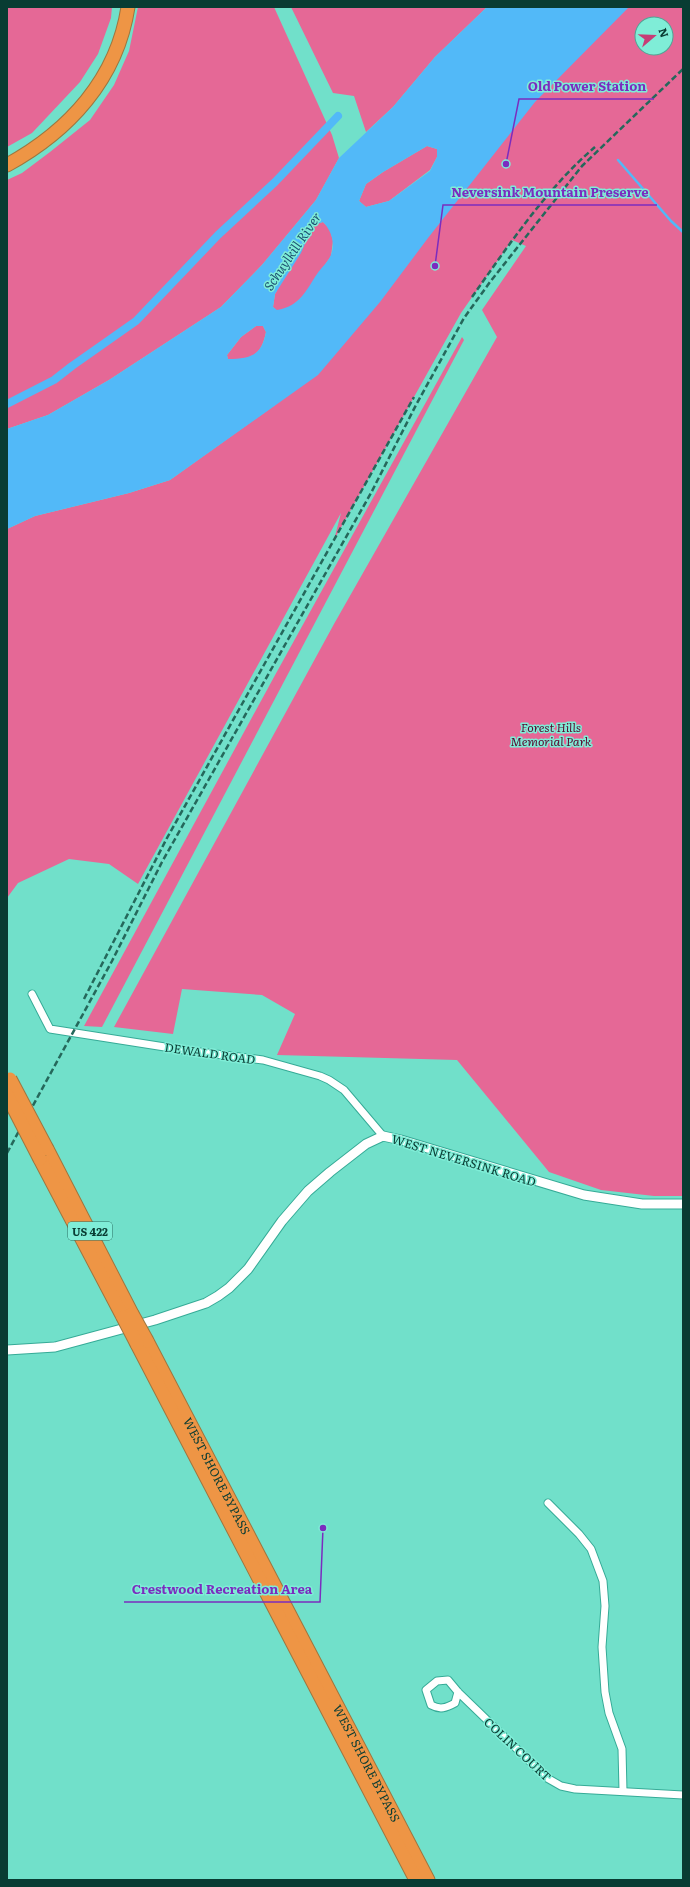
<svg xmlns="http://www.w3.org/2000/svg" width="690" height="1887" font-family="Literata,serif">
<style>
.green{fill:#e56896;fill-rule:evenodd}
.water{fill:#52b9f8;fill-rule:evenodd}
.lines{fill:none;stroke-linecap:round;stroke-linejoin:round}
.stream{stroke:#52b9f8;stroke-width:2.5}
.canal{stroke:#52b9f8;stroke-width:8}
.minor-casing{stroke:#36ab97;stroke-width:9}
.tertiary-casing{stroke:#36ab97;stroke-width:11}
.motorway-casing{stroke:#9e763f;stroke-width:15}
.minor{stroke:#fff;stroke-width:7}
.tertiary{stroke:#fff;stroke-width:9}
.motorway{stroke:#ee9545;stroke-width:13}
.rail{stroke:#25685b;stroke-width:2.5;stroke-dasharray:6 3;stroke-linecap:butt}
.motorway-bridge-casing{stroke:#9e763f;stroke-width:15;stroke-linecap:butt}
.motorway-bridge{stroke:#ee9545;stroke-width:13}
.labels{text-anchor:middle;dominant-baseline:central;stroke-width:3;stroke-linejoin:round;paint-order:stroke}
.shield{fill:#7fedd7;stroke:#2c7164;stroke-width:1}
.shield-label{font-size:11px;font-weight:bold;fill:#093c33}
.park-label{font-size:12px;font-style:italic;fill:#59072e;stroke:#7fedd7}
.street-label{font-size:12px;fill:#093c33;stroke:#7fedd7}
.water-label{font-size:13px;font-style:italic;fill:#1c5272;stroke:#7fedd7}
.leader{fill:none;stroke:#7b2cbf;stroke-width:1.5}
.callout-dot{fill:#7b2cbf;stroke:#7fedd7;stroke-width:1.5}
.callout-label{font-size:13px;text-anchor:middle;font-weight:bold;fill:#7b2cbf;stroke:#7fedd7;stroke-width:3;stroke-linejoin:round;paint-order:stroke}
</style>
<rect width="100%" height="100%" fill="#71e0ca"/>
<g class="green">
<path d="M7,7h105l-1,11 -13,36 -18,28 -48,51 -25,14z"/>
<path d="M138,7h136l58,128 7,23 -23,42 -54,65 -41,42 -112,73 -61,35 -41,14v-249l15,-7 28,-21 40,-32 24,-35 15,-34z"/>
<path d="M291,7h196l-52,50 -42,50 -27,25 -12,-36 -21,-3z"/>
<path d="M577,7h106v1189h-29l-53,-6 -52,-18 -92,-112 -180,-5 18,-41 -33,-19 -80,-6 -9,45 -59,-7 220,-403 163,-287 -15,-27 44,-64 -14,-6 -51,73 -127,227 7,-27 -203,371 -29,-20 -40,-5 -51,24 -11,15v-369l28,-13 94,-23 41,-13 105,-75 -11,-36zM642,24h24v24h-24z"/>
<path d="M427,146l10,3v8l-7,13 -41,31 -23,6 -7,-6 7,-17 17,-12z"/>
<path d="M323,222l7,7 3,12 -2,15 -26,38 -15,14 -13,3 -4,-4 2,-13 38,-69z"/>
<path d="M256,326h7l3,6c-5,24 -14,27 -38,28l-1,-5 14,-18z"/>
<path d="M462,337l2,3 -362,687 -18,-1 190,-349z"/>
</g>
<path class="water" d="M487,7h142l-94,95 -107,136 -48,64 -62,73 -148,105 -41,13 -94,23 -28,13v-100l41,-14 61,-35 112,-73 41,-42 54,-65 23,-42 54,-51 42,-50zM427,146l10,3v8l-7,14 -41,30 -23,6 -7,-6 7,-17 17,-12zM323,222c9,9 13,23 7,35 -3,6 -9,11 -13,17 -12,18 -17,32 -40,36l-4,-3 2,-13 26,-41 12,-28zM256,326h7l3,6c-4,23 -15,27 -38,27l-1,-4 14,-18z"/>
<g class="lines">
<path class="stream" d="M618,160l53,61 12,11"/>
<path class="canal" d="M7,404l47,-24 18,-14 64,-45 82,-86 57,-53 63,-66"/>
<g class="minor-casing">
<g id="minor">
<path d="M32,994l18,35 134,21 79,10 57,16 9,4 15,10 39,46"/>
<path d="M548,1503l31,31 12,15 12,32 2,25 -3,41 3,45 4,21 13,36 1,42"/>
<path d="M458,1692l-3,11c-9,5 -15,7 -24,2l-5,-15 11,-9 11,-1 10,12 89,86 14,8 14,3 108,6"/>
</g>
</g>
<g class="tertiary-casing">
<path id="tertiary" d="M7,1350l48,-3 100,-27 51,-17 12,-7 11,-8 19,-19 34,-48 26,-30 22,-19 36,-28 17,-8 18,4 183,55 58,9h41"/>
</g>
<g class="motorway-casing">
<g id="motorway">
<path d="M7,165c62,-34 110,-86 121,-158"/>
<path d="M47,1149l85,165"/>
<path d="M40,1159l83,158"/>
<path id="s1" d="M147,1341l281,539"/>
<path d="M137,1344l279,536"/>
</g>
</g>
<use href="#minor" class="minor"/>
<use href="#tertiary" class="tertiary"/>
<use href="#motorway" class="motorway"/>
<g class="rail">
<path d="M472,297c36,-51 75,-109 123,-150"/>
<path d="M84,999l83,-161 247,-441"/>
<path d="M7,1153l105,-192 50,-99 209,-369 45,-88 48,-87 26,-36 92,-116 101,-97"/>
</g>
<g class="motorway-bridge-casing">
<g id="motorway-bridge">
<path d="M10,1079l37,70"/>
<path d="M7,1095l33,64"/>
<path d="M132,1314l15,27"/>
<path d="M123,1317l14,27"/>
</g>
</g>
<use href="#motorway-bridge" class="motorway-bridge"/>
</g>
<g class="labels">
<rect class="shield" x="68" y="1222" width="44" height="18" rx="3"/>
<g class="shield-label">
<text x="90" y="1231">US 422</text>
</g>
<g class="park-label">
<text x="551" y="727">Forest Hills<tspan x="551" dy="14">Memorial Park</tspan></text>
</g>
<g class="street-label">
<text transform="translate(210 1053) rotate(8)">DEWALD ROAD</text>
<text transform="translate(464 1160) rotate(17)">WEST NEVERSINK ROAD</text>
<text stroke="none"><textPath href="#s1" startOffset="152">WEST SHORE BYPASS</textPath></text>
<text transform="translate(518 1749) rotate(43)">COLIN COURT</text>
<text stroke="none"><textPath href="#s1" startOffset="476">WEST SHORE BYPASS</textPath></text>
</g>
<g class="water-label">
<text transform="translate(292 251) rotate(-56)">Schuylkill River</text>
</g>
</g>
<path class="leader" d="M506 164L519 99H654M435 266L443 205H657M323 1528L320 1602H124"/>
<g class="callout-dot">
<circle cx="506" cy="164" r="4"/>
<circle cx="435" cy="266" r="4"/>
<circle cx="323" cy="1528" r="4"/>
</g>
<g class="callout-label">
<text x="587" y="91">Old Power Station</text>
<text x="550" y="197">Neversink Mountain Preserve</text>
<text x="222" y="1594">Crestwood Recreation Area</text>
</g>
<rect width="690" height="1887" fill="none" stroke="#093c33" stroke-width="16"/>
<g transform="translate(654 36) rotate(71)"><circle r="19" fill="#7fedd7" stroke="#50a695"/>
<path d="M0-3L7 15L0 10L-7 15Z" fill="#c73d76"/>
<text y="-6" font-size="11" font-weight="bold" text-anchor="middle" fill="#093c33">N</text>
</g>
</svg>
